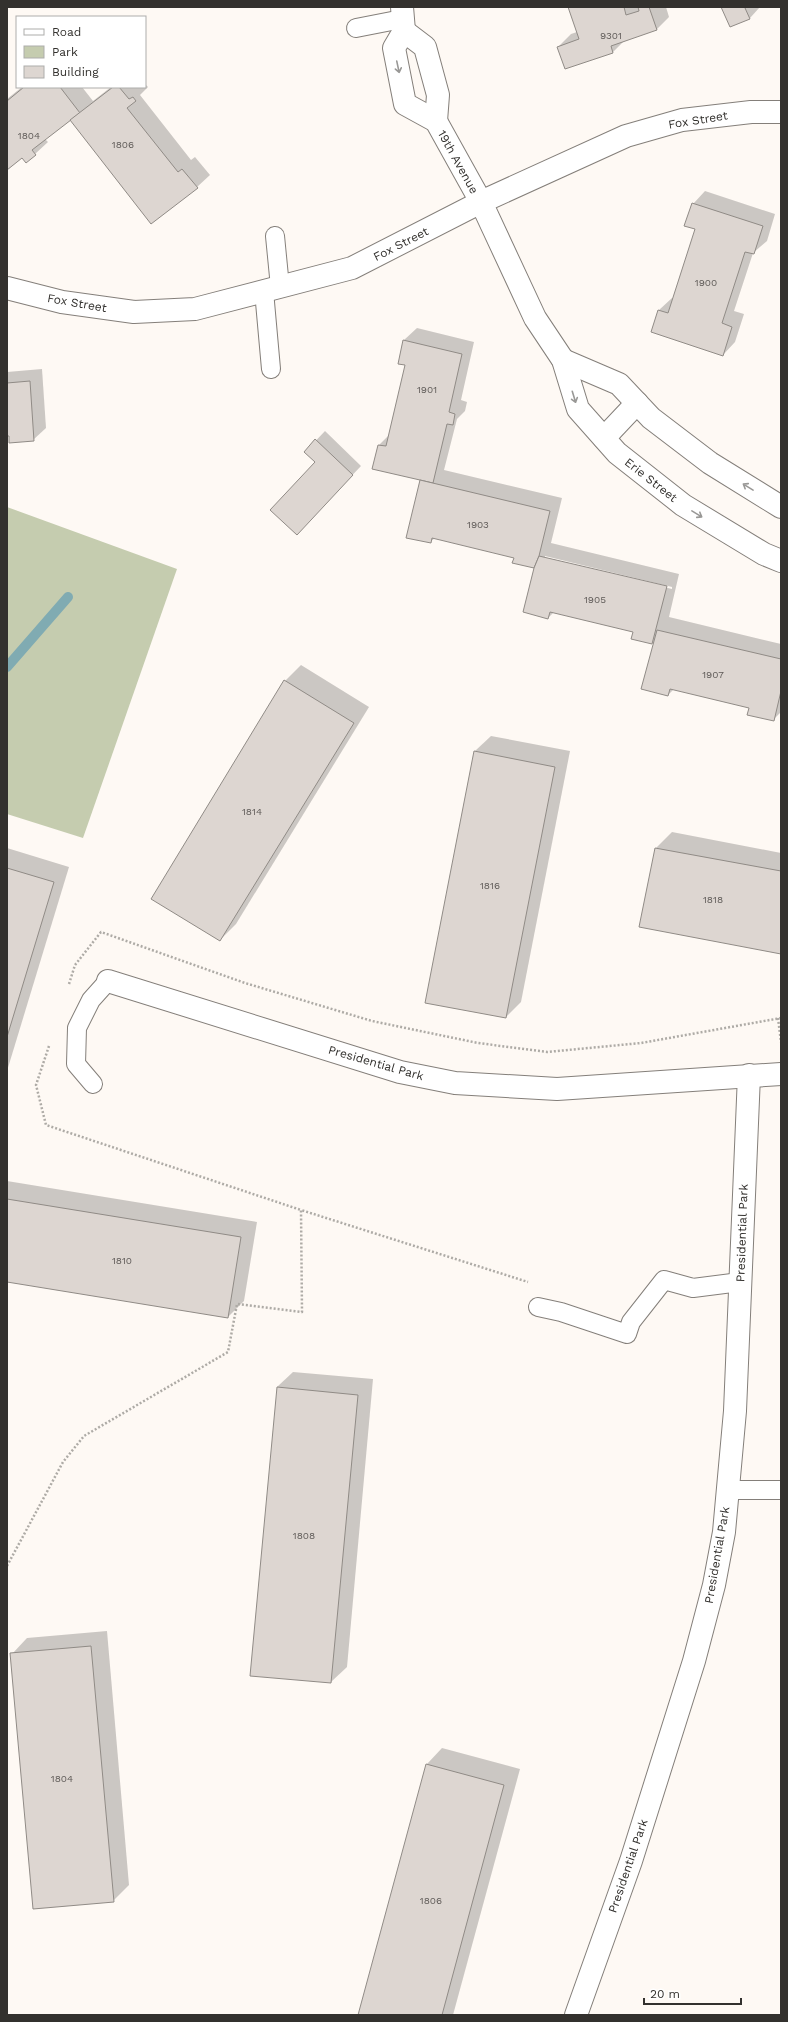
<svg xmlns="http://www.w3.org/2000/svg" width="788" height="2022" font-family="'Work Sans',sans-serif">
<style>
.green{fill:#c5ccaf}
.shadow{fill:#0003;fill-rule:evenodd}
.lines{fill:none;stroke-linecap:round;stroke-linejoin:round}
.stream{stroke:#80abb2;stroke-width:10}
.building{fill:#ddd6d1;stroke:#908b86}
.lane-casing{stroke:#847f7a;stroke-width:20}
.street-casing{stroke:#847f7a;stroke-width:24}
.path{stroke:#aeaba6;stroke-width:2.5;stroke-dasharray:2 2;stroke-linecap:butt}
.lane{stroke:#fff;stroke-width:18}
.street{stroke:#fff;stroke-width:22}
.oneway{stroke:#999896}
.labels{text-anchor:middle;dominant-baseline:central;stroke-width:3;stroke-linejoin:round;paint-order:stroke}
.number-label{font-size:10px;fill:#5e5a57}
.street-label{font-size:12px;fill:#33312e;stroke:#fff}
</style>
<rect width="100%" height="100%" fill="#fef9f4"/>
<path class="green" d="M7,507l170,62 -94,269 -76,-24z"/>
<g class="shadow">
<path d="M569,7h97l3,10 -12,12 -33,12 -11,11 -55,-5 13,-13 6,-2z"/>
<path d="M722,7h38l-10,11 -19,8z"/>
<path d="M146,85l2,2 -8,8 51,65 4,-3 15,18 -13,12 -126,-68 -26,20 3,3 -13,12 -13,3 -15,11v-69l15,-12h60l11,14 18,-14h31z"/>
<path d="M705,191l70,23 -8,27 -14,12 -19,58 10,3 -9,28 -12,13 -71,-24 7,-21 13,-12h1l23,-69 -3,-25z"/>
<path d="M417,328l57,14 -13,58 6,2 -2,9 -8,8 -13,51 118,28 -11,45 128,31 -10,43 112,27v68l-8,8 -23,-13 -76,-18 -6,6 -14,-52 -22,-5 2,-7 -80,-19 -6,6 -13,-51 -20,-10 -80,-19 -5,4 -9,-62 -47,-12 5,-23 10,-10 17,-70 -7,-2 5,-23zM545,556l127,31v2l-127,-31z"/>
<path d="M42,369l4,59 -13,12 -26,-5v-63z"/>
<path d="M325,431l36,35 -56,59 12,-63 -11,-11z"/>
<path d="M301,665l68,42 -133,217 -16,16 65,-259z"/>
<path d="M491,736l79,15 -49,251 -15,15 -31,-266z"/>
<path d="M672,832l109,21v100l-125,-105z"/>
<path d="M7,848l62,19 -62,204z"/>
<path d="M7,1181l250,41 -13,79 -16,16 -221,-36z"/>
<path d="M293,1372l80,7 -26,288 -16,15 -54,-295z"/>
<path d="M107,1631l22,254 -16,16 -101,-247 15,-16z"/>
<path d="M442,1748l78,21 -67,246h-94l68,-251z"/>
</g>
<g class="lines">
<path class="stream" d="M7,667l61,-70"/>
</g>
<g class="building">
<path d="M568,7h56l2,8 13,-4 -1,-4h11l8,23 -46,16 2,7 -48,16 -8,-22 22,-8z"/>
<path d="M721,7h27l-3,1 5,11 -20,8z"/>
<path d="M24,87h36l20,26 -48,37 4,5 -10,8 -4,-5 -15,12v-69z"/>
<path d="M113,87h6l10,12 4,-2 3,4 -9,7 51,64 4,-3 16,19 -47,36 -81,-104z"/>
<path d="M692,203l71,23 -9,28 -9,-2 -23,71 10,4 -9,29 -72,-24 7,-22 10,3 27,-84 -11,-3z"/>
<path d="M403,340l59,14 -13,58 6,2 -2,11 -6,-1 -14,59 -61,-14 6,-24 8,1 19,-81 -7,-1z"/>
<path d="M30,381l4,60 -25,2v-7h-2v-53z"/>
<path d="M315,439l38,36 -56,60 -27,-25 45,-48 -11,-10z"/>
<path d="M420,480l130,31 -11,45 -5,12 -22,-5 2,-5 -82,-20 -1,5 -25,-5z"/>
<path d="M539,556l128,30 -15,58 -21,-5 2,-7 -83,-20 -2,7 -25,-7 11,-44z"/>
<path d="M657,630l124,29v32l-7,30 -27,-6 2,-7 -79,-19 -2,7 -27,-7z"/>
<path d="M284,680l70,43 -134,218 -69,-42z"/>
<path d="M474,751l81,16 -49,251 -81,-15z"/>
<path d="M655,848l126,23v83l-142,-27z"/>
<path d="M7,868l47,14 -47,155z"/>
<path d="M7,1199l234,38 -13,81 -221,-36z"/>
<path d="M277,1387l81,8 -27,288 -81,-7z"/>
<path d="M91,1646l23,256 -81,7 -23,-256z"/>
<path d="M426,1764l78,21 -62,230h-84z"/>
</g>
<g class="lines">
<g class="lane-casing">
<g id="lane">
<path d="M356,28l46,-9"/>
<path d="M275,236l5,51"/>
<path d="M264,291l7,78"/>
<path d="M93,1084l-17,-20 1,-36 14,-28 17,-19"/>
<path d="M538,1307l23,5 66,22 4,-12 33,-42 29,8 47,-6"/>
<path d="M728,1490h53"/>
</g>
</g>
<g class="street-casing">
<g id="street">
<path d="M402,7l2,24 -10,17 11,56 31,17 45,81 54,116 28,42 15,49 39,44 66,52 81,49 17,7"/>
<path d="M404,31l21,16 13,48 -2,26"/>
<path d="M7,288l55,14 72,10 61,-3 157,-41 129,-66 145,-66 56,-16 69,-8h30"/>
<path d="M563,360l56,24 32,34 59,45 71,44"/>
<path d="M604,438l33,-35"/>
<path d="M108,981l292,91 55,11 102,6 224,-15"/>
<path d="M576,2015l55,-154 63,-200 20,-76 10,-53 11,-121 14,-336"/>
</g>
</g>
<g class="path">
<path d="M69,984l6,-19 26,-33 144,51 127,38 106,22 69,9 94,-9 140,-25"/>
<path d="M778,1018l3,24"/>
<path d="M49,1046l-13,39 10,40 255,85"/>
<path d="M7,1566l56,-104 21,-26 144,-84 9,-48 65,8 -1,-102 227,72"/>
</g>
<use href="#lane" class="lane"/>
<use href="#street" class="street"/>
</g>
<defs><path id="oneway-shaft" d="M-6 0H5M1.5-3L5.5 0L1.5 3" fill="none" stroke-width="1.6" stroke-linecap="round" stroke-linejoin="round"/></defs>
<g class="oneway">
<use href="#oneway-shaft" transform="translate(398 67) rotate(78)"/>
<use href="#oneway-shaft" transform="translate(574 397) rotate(73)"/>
<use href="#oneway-shaft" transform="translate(748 487) rotate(-148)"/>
<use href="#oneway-shaft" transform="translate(697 514) rotate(31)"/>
</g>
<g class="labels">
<g class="number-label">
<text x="611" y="35">9301</text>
<text x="29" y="135">1804</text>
<text x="123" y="144">1806</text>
<text x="706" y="282">1900</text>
<text x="427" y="389">1901</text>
<text x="478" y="524">1903</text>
<text x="595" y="599">1905</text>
<text x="713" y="674">1907</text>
<text x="252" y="811">1814</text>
<text x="490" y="885">1816</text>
<text x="713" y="899">1818</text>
<text x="122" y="1260">1810</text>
<text x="304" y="1535">1808</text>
<text x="62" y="1778">1804</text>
<text x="431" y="1900">1806</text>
</g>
<g class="street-label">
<text transform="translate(698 120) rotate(-9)">Fox Street</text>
<text transform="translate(458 162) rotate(61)">19th Avenue</text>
<text transform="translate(401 244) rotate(-27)">Fox Street</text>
<text transform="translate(77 303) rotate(10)">Fox Street</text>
<text transform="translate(651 480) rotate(38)">Erie Street</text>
<text transform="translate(376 1063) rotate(16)">Presidential Park</text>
<text transform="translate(742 1233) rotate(-88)">Presidential Park</text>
<text transform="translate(717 1555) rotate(-80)">Presidential Park</text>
<text transform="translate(628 1866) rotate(-71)">Presidential Park</text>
</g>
</g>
<rect width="788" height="2022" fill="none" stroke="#33312e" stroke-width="16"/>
<rect x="16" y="16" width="130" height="72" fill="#ffffff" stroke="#adadab"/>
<rect x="24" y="29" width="20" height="6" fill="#ffffff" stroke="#adadab"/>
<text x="52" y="36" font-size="12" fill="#33312e">Road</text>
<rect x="24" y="46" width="20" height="12" fill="#c5ccaf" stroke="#adadab"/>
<text x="52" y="56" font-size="12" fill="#33312e">Park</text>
<rect x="24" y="66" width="20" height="12" fill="#ddd6d1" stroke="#adadab"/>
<text x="52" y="76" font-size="12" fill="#33312e">Building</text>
<path d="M644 1998v6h97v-6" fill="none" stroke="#33312e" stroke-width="2"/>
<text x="650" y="1998" font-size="12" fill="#33312e" stroke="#ffffff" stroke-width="3" paint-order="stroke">20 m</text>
</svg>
